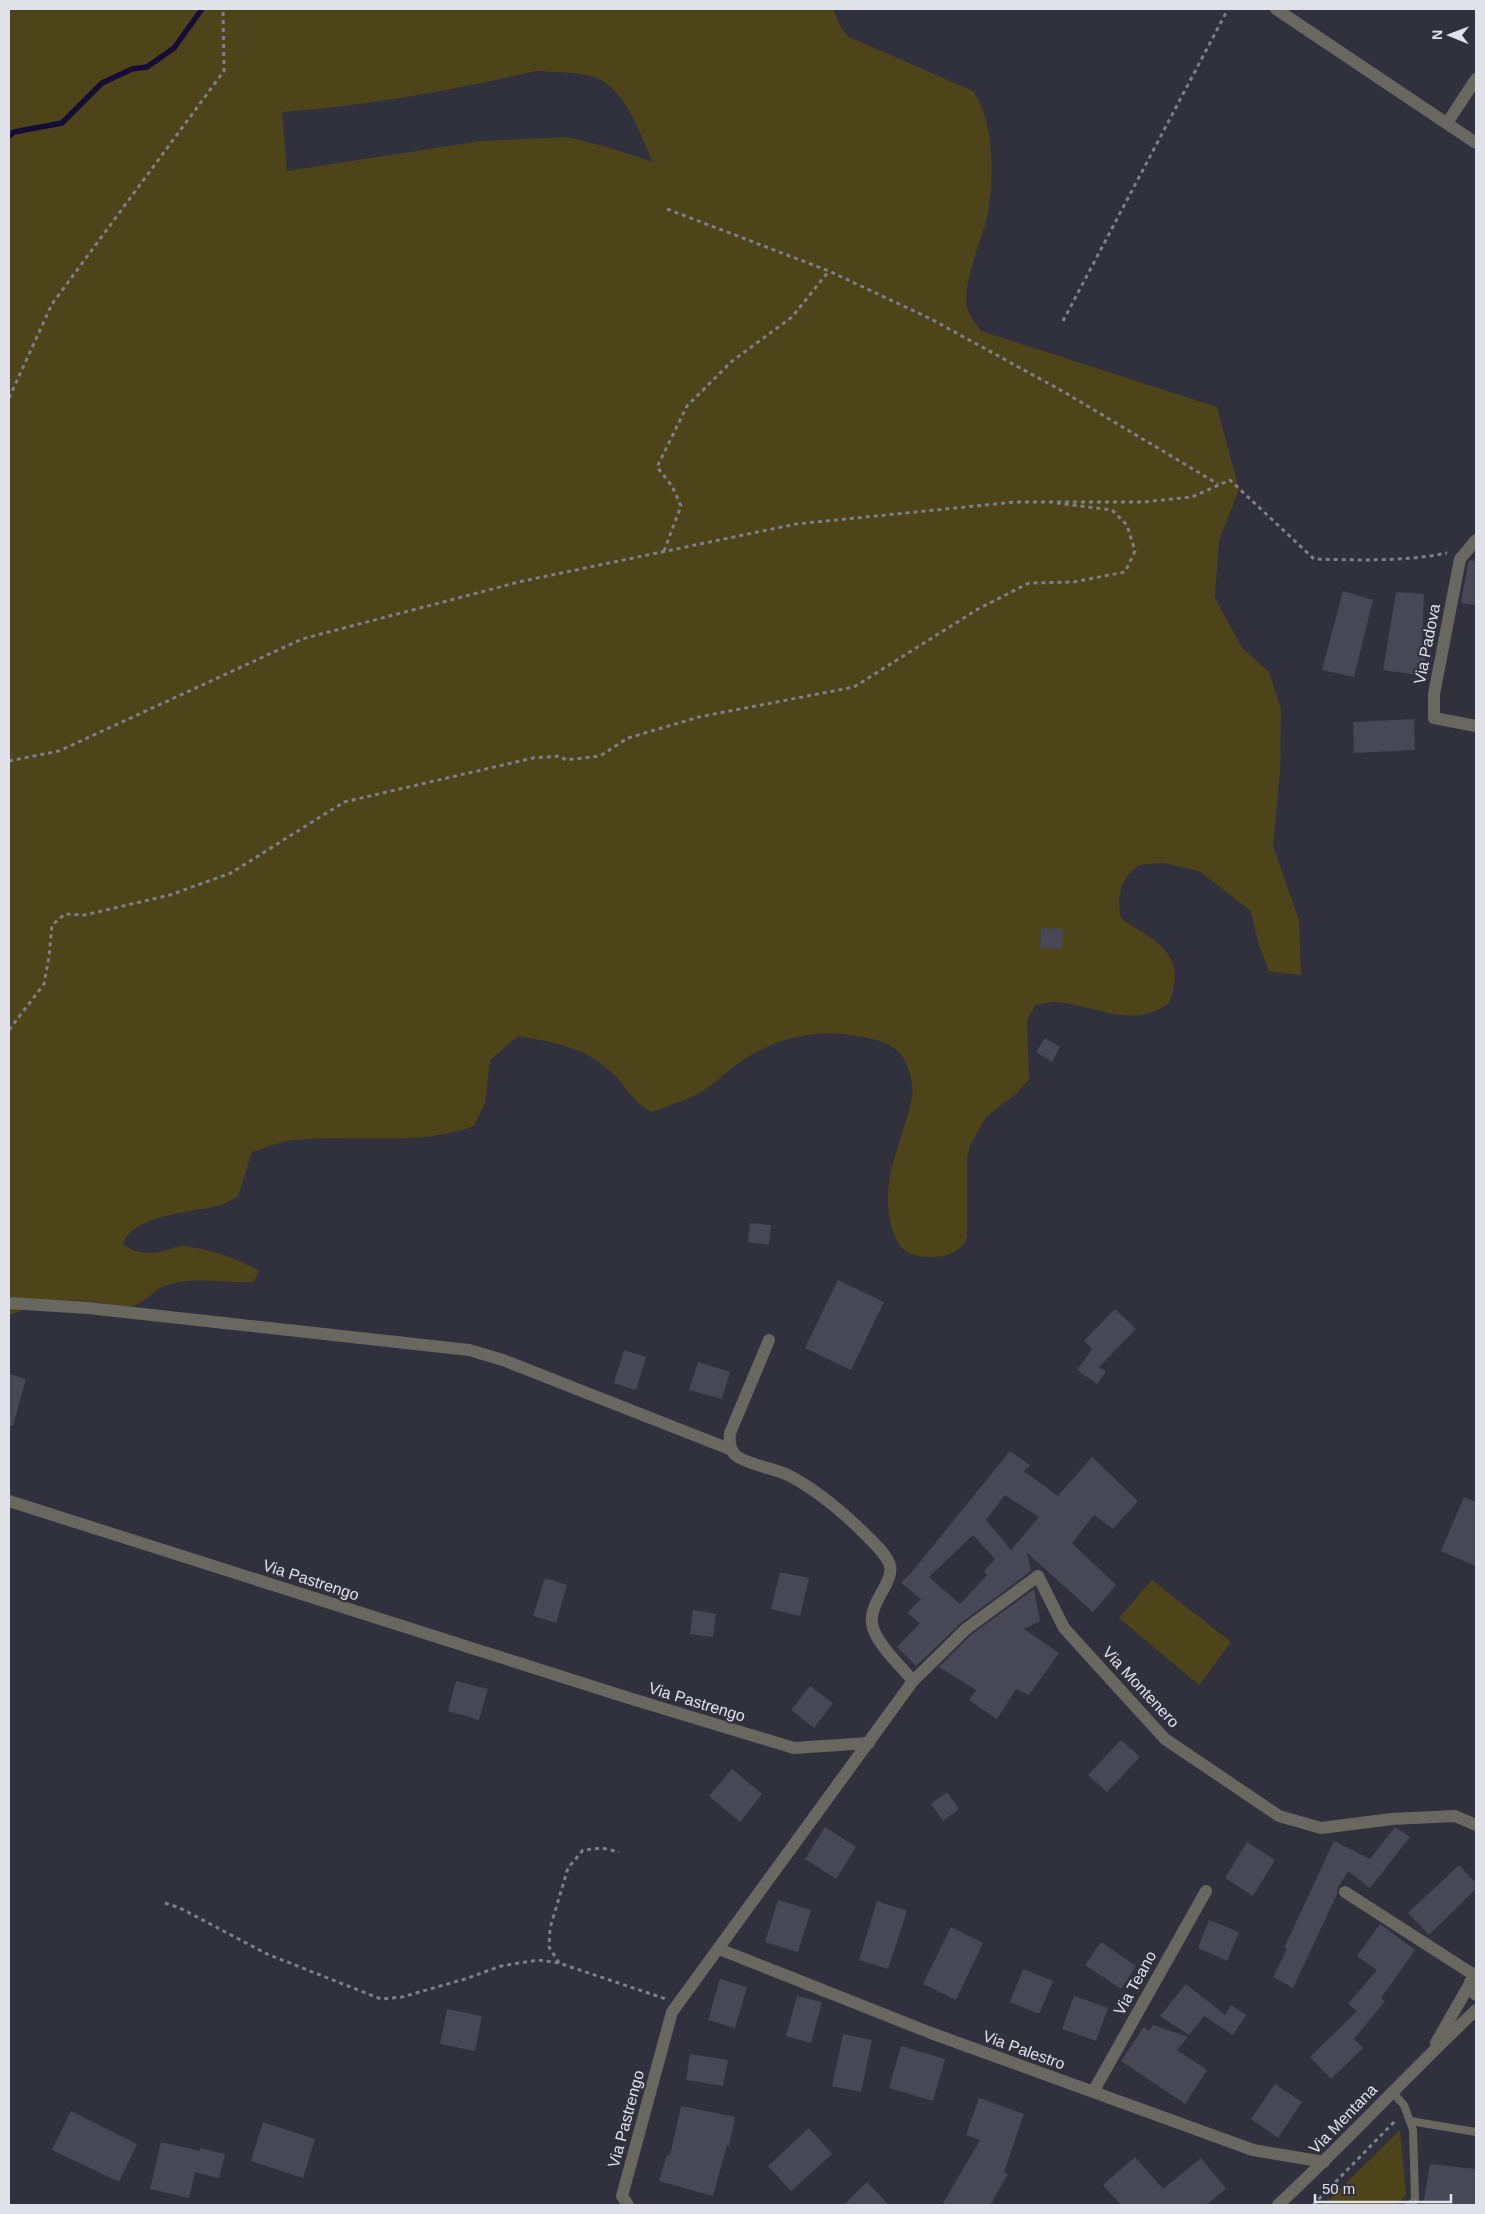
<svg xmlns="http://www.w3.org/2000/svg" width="1485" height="2214" font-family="Arial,sans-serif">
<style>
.green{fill:#4d441a;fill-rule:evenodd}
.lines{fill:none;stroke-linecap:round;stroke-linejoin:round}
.stream{stroke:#150d38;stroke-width:5.5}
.building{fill:#474755;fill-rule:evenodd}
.path{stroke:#7f7f89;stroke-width:3;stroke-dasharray:4 4;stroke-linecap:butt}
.service{stroke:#686760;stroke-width:8}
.minor{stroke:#686760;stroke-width:12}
.tertiary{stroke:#686760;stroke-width:12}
.labels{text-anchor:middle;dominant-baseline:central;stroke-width:4.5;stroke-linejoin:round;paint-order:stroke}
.street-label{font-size:16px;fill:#e1e1ea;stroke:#31313d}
</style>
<rect width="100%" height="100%" fill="#31313d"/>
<g class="green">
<path d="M9,9h824l8,19 8,9 124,54c23,32 22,97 12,134 -7,24 -22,58 -18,82 2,9 9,17 14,24l236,76 22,82 -20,52 -4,57 27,50 27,24 12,37 -1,63 -7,74 26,74 2,55 -32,-4 -11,-29 -7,-31 -52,-40 -36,-8 -24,2 -11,10 -6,10 -3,14 1,17c5,7 15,11 22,16 31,19 40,36 27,71 -38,28 -74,1 -114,-1 -6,0 -14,2 -20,3l-8,15 2,59 -12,14 -31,24 -16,28 -3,14v78c-7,20 -33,23 -52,18 -14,-4 -19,-13 -23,-27 -14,-49 12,-86 20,-132 2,-11 -3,-31 -10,-40 -8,-12 -26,-17 -40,-19 -44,-9 -85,0 -122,25 -13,9 -25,22 -39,30 -15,8 -33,14 -49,20 -22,-12 -24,-25 -41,-40 -29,-27 -57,-29 -93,-36l-28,24 -5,43 -11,23c-56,21 -120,8 -178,14 -15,1 -30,8 -44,12l-14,44c-5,3 -11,7 -17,9 -26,7 -88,9 -98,39 12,10 28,11 44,6 5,-1 9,-4 14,-4 23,1 59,13 78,25l-5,11c-29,2 -58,-6 -87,3 -12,3 -23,19 -35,21 -12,1 -27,-3 -38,-4 -28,-4 -60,1 -85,14zM536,71c17,1 35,1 51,4 38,8 51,56 66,87l-49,-16 -38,-9 -85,4 -194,30 -5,-59c85,-6 171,-22 254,-41z"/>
<path d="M1152,1580l79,62 -32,43 -80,-67z"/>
<path d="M1400,2130l6,65 -10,10h-72z"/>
</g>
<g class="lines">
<path class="stream" d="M9,136l5,-4 48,-9 40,-40 30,-14 15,-2 27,-19 28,-39"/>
</g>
<g class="building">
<path d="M1470,560l6,1v44l-15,-2 7,-40z"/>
<path d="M1343,591l30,9 -19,77 -32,-7z"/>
<path d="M1396,592l28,2 -2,49 6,1 -5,32 -40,-6z"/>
<path d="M1414,719l1,31 -61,3 -1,-31z"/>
<path d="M1041,928l22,1 -1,20 -22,-1z"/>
<path d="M1045,1038l15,9 -8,15 -16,-10z"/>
<path d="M750,1223l21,2 -2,20 -21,-3z"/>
<path d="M838,1280l46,22 -33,68 -46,-22z"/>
<path d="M1115,1309l21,20 -37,38 7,5 -9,12 -20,-14 15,-21 -8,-8z"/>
<path d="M624,1350l22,7 -10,33 -22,-7z"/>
<path d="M698,1362l32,10 -8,27 -33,-9z"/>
<path d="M9,1374l17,5 -13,47h-4z"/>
<path d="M1010,1451l20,14 -6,6 34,25 34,-39 46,44 -25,28 -19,-14 -22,28 44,42 -23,27 -66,-59 4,18 -70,52 -45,43 -19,-19 23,-24 -13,-10 14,-14 -20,-16 10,-10zM1005,1495l34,22 -28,33 -25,-30zM973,1535l22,24 -11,12 3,4 -27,29 -31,-27z"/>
<path d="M1464,1497l12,5v64l-35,-15z"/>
<path d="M780,1572l29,6 -9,38 -29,-7z"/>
<path d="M545,1578l22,7 -11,38 -23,-7z"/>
<path d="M1034,1589l6,32 -16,8 35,24 -30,42 -13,-6 -19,30 -28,-19 7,-10 -37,-23 32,-32z"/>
<path d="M693,1610l23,4 -3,23 -23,-3z"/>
<path d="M456,1681l32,8 -9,31 -31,-9z"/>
<path d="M810,1686l23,17 -19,25 -23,-18z"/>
<path d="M1121,1740l19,17 -33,35 -19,-17z"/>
<path d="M732,1769l30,25 -22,28 -31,-26z"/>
<path d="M947,1792l12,17 -16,12 -12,-17z"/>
<path d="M825,1827l31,20 -20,32 -31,-20z"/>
<path d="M1395,1827l15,10 -40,51 -22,-17 -10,17 -1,6 -44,94 -20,-11 14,-28 -3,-1 50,-107 36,18z"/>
<path d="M1247,1842l28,18 -22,36 -28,-18z"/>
<path d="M1459,1865l17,18v6l-47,46 -21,-22z"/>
<path d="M778,1900l33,10 -13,42 -33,-10z"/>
<path d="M877,1901l30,10 -19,58 -29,-9z"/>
<path d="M1209,1920l30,12 -12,29 -29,-13z"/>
<path d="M1380,1924l35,26 -34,48 4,3 -31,38 9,9 -32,31 -21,-22 47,-46 -9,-7 29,-34 -20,-14z"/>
<path d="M951,1927l32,16 -27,57 -33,-16z"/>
<path d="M1101,1942l35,24 -15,23 -36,-24z"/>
<path d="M1023,1969l30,12 -14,33 -29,-12z"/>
<path d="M720,1979l27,8 -12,41 -27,-8z"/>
<path d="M1186,1984l39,31 6,-10 15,10 -13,20 -29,-19 -15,19 -29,-19z"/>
<path d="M797,1996l25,6 -11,41 -25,-7z"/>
<path d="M1074,1996l34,12 -12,33 -34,-12z"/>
<path d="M447,2009l35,7 -7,35 -35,-7z"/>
<path d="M1153,2025l35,12 -11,13 30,20 -22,34 -64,-43 23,-34 5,4z"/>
<path d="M843,2034l29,6 -11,52 -29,-6z"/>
<path d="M901,2046l44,13 -12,42 -44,-13z"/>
<path d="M690,2054l38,6 -5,26 -37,-6z"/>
<path d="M1275,2084l27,18 -24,36 -27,-19z"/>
<path d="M979,2098l45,16 -20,58 4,2 -18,31h-48l38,-65 -14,-5z"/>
<path d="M681,2106l54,11 -6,29 -2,-1 -14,51 -54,-15 8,-26 3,1z"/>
<path d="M71,2111l66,33 -18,38 -67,-32z"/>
<path d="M263,2122l52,17 -12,39 -52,-17z"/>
<path d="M809,2128l23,26 -41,37 -23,-25z"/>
<path d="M161,2142l39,9v-3l25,6 -6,24 -24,-6 -6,26 -39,-9z"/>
<path d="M1135,2157l28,32 38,-31 25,31 -20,16h-85l-18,-20z"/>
<path d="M1430,2164l46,5v36h-53z"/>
<path d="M867,2182l22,23h-45z"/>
</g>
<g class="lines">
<g class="path">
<path d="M667,209l162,62 102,48 133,73 154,92"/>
<path d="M1063,321l165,-312"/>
<path d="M9,398l43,-94 172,-233 -1,-62"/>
<path d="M664,551l17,-45 -9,-20 -15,-19 30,-61 44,-44 61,-45 37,-46"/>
<path d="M9,761l50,-10 243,-112 221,-58 273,-57 219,-22h128l49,-5 38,-17 84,79c44,1 90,3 133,-6"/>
<path d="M9,1030l35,-46 5,-27 3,-32 13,-11 20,1 85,-20 61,-22 113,-71 189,-44 27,-2 6,4 34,-4 28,-18 71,-21 155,-30 124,-78 51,-26 44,-1 52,-10 10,-21 -8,-26 -15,-15 -55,-7"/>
<path d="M165,1903l15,5 87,46 114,45 21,-2 63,-18 36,-13 37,-6 21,3 107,36"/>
<path d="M559,1963l-10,-16 1,-19 18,-60 15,-18 19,-2 17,4"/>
<path d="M1313,2205l81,-83v-3"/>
</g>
<g class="service">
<path d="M1392,2092l12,13 9,25 2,70 -5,5"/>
<path d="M1410,2121l66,11"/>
</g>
<g class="minor">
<path d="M1276,9l200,134"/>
<path d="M1447,123l29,-44"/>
<path d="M1476,540l-16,19 -26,135v24l42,8"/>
<path d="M9,1303l79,5 381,42 34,10 229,90"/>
<path d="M769,1340l-39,93c-1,9 0,19 8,24 15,9 35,11 50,18 29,15 56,38 79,61 7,7 21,20 23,30 4,16 -21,37 -18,57 2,19 29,43 41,58"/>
<path d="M9,1501l623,198 162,49 75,-5"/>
<path d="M1345,1892l129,83"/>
<path d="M719,1949l212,84 322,117 71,12"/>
<path d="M1093,2092l113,-201"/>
<path d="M628,2205l-6,-9 50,-184 241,-331 53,-52 72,-53 26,52 101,111 114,77 42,12 71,-9 63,-3 21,9"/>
</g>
<g class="tertiary">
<path d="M1470,1982l2,9 4,4"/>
<path d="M1436,2043l40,-70"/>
<path d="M1278,2205c68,-63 131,-132 198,-195"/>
</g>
</g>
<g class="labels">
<g class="street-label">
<text transform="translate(1427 644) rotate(-79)">Via Padova</text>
<text transform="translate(311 1580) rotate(18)">Via Pastrengo</text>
<text transform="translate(1141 1687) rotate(47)">Via Montenero</text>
<text transform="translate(697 1702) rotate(17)">Via Pastrengo</text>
<text transform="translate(1135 1983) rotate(-61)">Via Teano</text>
<text transform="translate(1024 2050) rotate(20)">Via Palestro</text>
<text transform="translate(626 2119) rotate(-75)">Via Pastrengo</text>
<text transform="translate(1343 2119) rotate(-46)">Via Mentana</text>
</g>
</g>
<rect width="1485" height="2214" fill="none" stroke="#e1e1ea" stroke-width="20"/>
<g transform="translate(1450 35) rotate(271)" stroke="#31313d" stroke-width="4" paint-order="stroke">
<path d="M0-4L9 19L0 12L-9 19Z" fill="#e1e1ea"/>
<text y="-8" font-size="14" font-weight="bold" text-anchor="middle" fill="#e1e1ea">N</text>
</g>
<path d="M1315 2194v8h136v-8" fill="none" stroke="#e1e1ea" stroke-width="2.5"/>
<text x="1322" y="2194" font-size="15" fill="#e1e1ea" stroke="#31313d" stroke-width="4" paint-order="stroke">50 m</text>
</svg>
